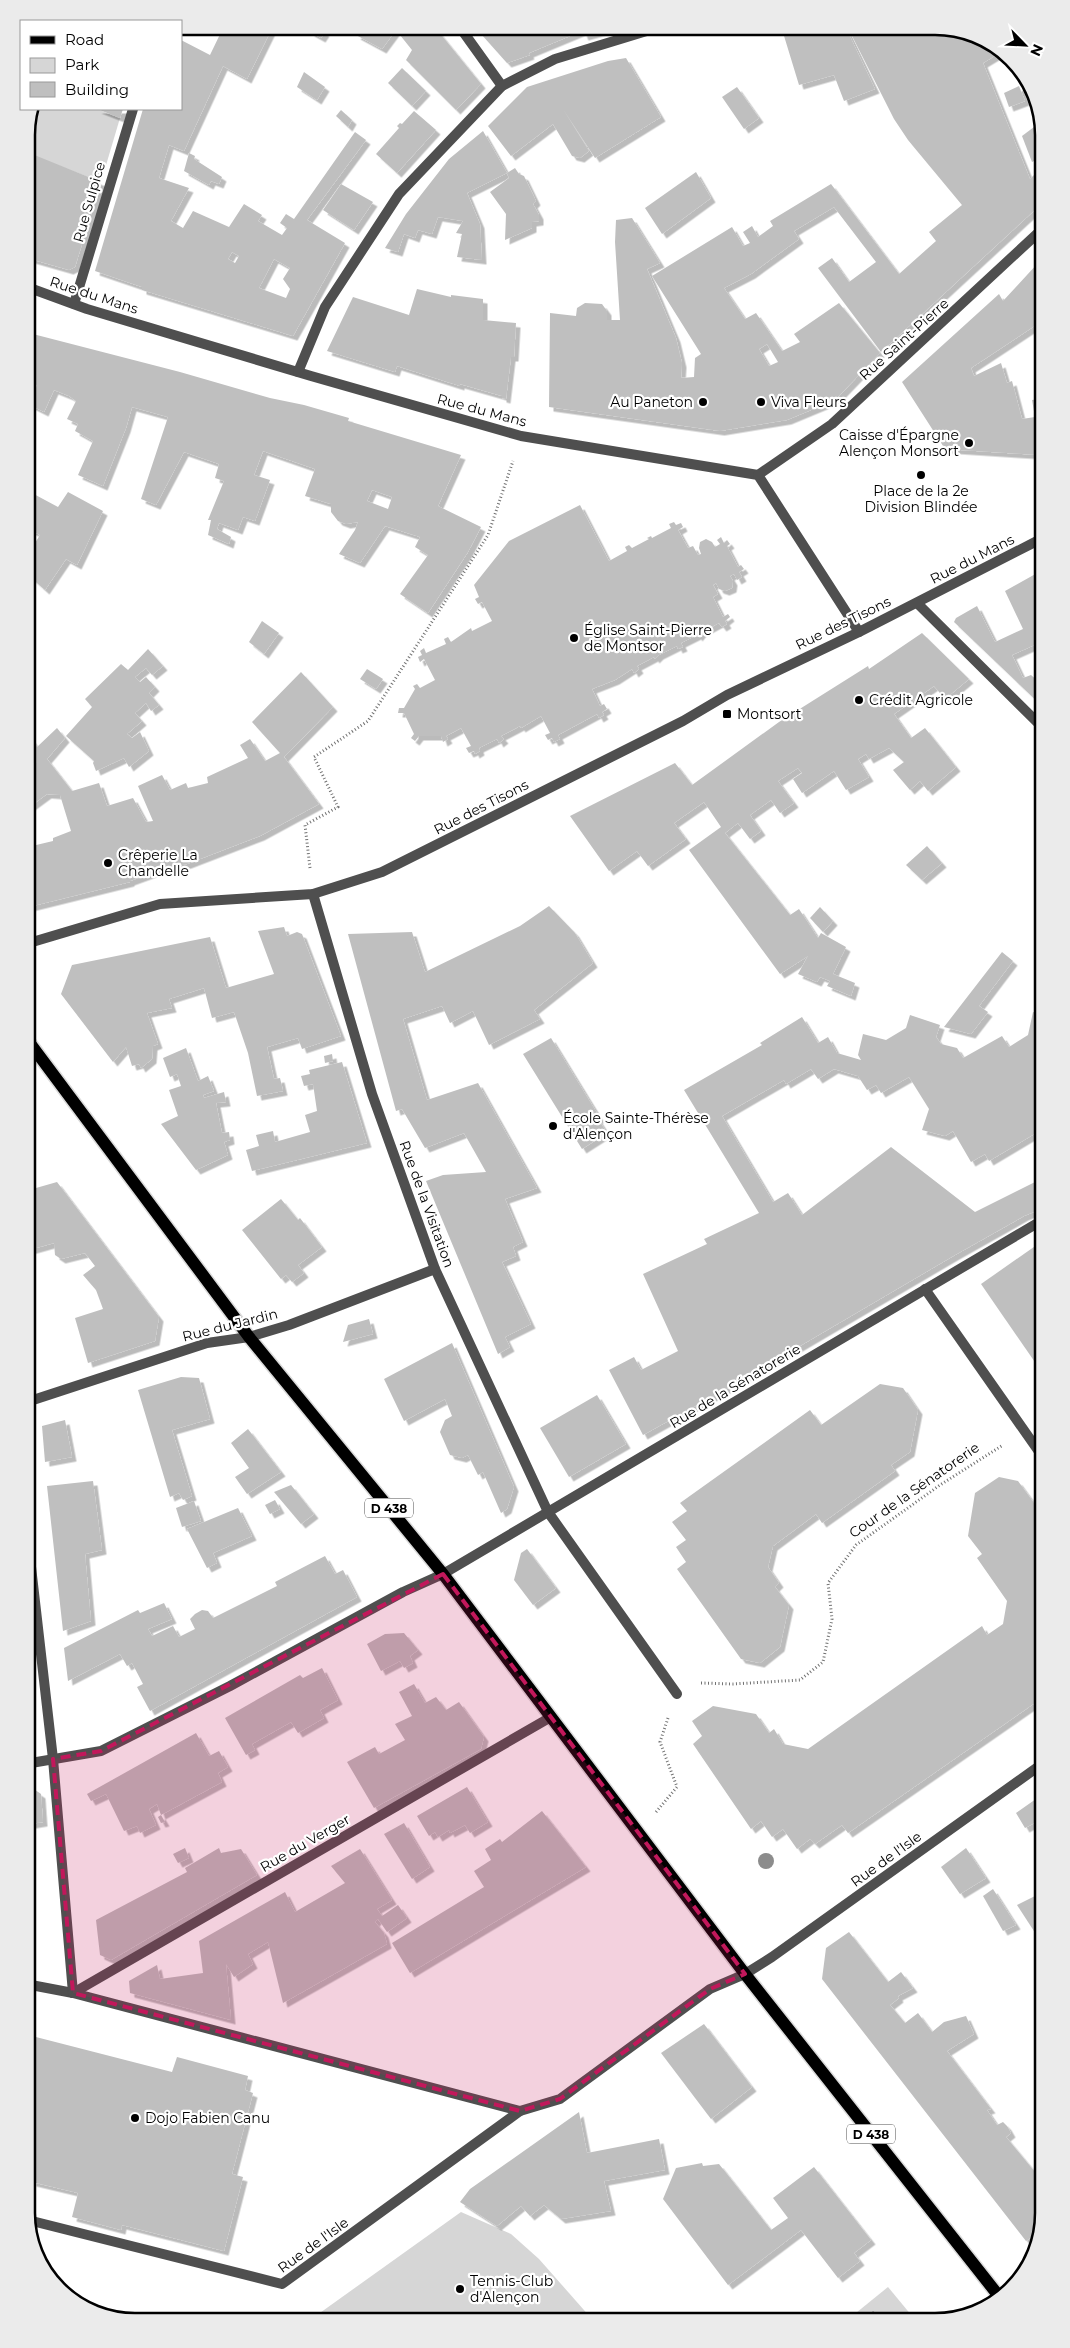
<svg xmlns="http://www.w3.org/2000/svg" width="1070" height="2348" font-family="Montserrat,sans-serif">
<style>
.green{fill:#d6d6d6}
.building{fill:#bfbfbf;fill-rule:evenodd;filter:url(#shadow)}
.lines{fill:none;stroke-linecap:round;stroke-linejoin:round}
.primary-casing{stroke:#dbdbdb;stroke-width:15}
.path{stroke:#717171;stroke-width:3;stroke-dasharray:1 2.5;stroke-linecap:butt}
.service{stroke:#4f4f4f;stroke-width:10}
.minor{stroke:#4f4f4f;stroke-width:10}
.primary{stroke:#000;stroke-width:12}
.tree{fill:#8c8c8c}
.marked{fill:#c2185b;fill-opacity:0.2;stroke:#c2185b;stroke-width:4;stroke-dasharray:10 6;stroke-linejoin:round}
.poi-dot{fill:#000;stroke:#fff;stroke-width:2}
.labels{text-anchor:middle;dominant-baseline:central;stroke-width:4.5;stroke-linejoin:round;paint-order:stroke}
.shield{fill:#fff;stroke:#4c4c4c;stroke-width:1}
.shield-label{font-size:12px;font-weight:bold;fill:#000}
.street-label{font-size:14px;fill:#000;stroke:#fff}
.poi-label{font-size:14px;fill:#000;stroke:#fff;text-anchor:start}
.rim{fill:none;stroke:#000;stroke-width:2.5}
</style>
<defs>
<filter id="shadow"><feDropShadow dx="4.5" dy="4.5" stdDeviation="0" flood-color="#0004"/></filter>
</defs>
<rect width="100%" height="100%" fill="#fff"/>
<g class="green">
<path d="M32,109h65l23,9 -19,64 -74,-29 -1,-25z"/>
<path d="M461,2212l50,22 28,25 52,59 -281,2z"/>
<path d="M888,2287l24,29 -61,1z"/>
</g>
<g class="building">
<path d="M224,26h49l-26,53 -24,-13 -39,85 -15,-6 -10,33 30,10 -18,33 12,7 10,-17 36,16 15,-23 18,11 -4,6 24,14 5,-7 -7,-5 6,-9 8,5 61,-87 11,8 -59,80 38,23 -52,93 -151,-46v-3l-47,-16 48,-162h38v-69l29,15zM232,252l7,4 -4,7 -7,-4zM274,259l16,9 -7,11 7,10 -4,9 -27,-10z"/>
<path d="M314,26l11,6 -4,6 -11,-6z"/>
<path d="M364,26h70l47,58 -25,26 -50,-50 6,-10 -16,-20 -14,19 -26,-14z"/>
<path d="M474,26h142v1l-32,9 -2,-5 -53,22 1,2 -23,8z"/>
<path d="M781,26h64l30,63 -31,12 -10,-26 -35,10z"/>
<path d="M847,26l95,1 59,22 2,2 -20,12 47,116 8,-8v36l-157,145 -63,-84 14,-10 17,24 27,-20 -42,-55 -40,24 5,8 -48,35 -27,14 21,31 11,-6 26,38 18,-9 -6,-8 45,-31 41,50 -45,47 -48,20 -67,11 -171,-24 1,-94 26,3 1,-8 8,-5 17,1 5,7v9h13l-5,-78 1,-22 16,-2 28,45 -13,6 29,69 6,25 -1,15 13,-1 1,-19 6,-4 -49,-78 80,-49 11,19 7,-3 -7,-11 9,-6 6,11 15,-11 -3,-5 61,-37 68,90 37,-33 -7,-9 33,-27 -54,-65 -14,-21zM767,344l11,18 -9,4 -10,-17z"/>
<path d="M626,58l35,59 -66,41 -32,-49 26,42 -9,7 -8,-2 -19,-32 -42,32 -23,-30 39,-39 81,-26z"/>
<path d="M402,68l24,23 -14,15 -24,-23z"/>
<path d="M304,72l21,15 -8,13 -20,-13z"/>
<path d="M1019,86l6,15 -16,6 -5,-14z"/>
<path d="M737,87l22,31 -15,11 -22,-32z"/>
<path d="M97,109h26l-3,9z"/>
<path d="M341,110l11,10 -4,7 -12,-11z"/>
<path d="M414,111l22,19 -39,43 -21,-19 23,-26 -2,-2 3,-3 2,1z"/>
<path d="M1038,124v35l-6,3 -10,-26z"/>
<path d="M483,131l24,42 -40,20 13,31 2,36 -25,-3 5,-23 -6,-1 7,-12 -25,-4 -6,17 -14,-4 -3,8 -11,-4 -6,18 -13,-4 21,-34 43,-55z"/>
<path d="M27,152l74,30 -26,85 -6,3 -42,-12z"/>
<path d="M189,153l6,3 -1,3 28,18 -3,7 -8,-3 -2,4 -25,-14z"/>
<path d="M515,168l4,6 5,2 12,25 -3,3 6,11v6l-7,1v6l-27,12 1,-26 -16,-22 19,-14 -2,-5z"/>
<path d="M696,172l15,26 -49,36 -17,-26z"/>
<path d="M341,184l32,18 -19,28 -31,-20z"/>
<path d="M1038,263l1,60 -68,45 3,8 27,-13 6,20 5,-2 10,38 13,-2 -3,-17 7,-1v56l-94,-6 -43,-67 97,-88 4,7z"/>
<path d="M417,289l34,8v-2l32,4v21l33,3 -2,34h-3l-5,42 -4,-1v-2l-42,-12v2l-63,-20 -2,6 -68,-21 26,-54 56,18z"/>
<path d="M27,326l3,1 -1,6 151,39 90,26 34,7 45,13 -1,3 113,34 -23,51 43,21 -13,25 -40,61 -28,-19 28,-39 -13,-8 5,-10 -35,-11 -25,37 -21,-9 16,-24 3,-8 -12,2 -8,-3 -7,-9v-8l-26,-8 10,-27 -52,-18 -9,24 16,5 -15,41 -12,-4 -5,13 -19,-7 -2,6 14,8 -2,7 -21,-9 3,-15h-3l16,-39 -9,-3 4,-14 -35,-12 -28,53 -15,-6 27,-82 -36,-10 -6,21 -23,58 -25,-11 15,-34 -18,-10 3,-7 -11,-5 9,-18 -7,-5 -15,-6 -10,22 -14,-7 7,-20 -10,-3zM372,490l20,7 -4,12 -21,-8z"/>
<path d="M30,492l28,15 10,-15 35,19 -26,54 -11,-6 -21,31 -17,-15v-21l12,-19 -12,-6 -1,-32z"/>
<path d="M580,505l29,56 18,-10 -2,-4 4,-2 3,3 17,-9 -2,-1 4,-2 1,2 19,-10 -2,-4 5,-2 2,3 5,-2 2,4 -5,3 10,18 5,-2 5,9 3,-1 -2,-6 1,-6 6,-3 6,3 3,5 5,-3 -3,-4 4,-3 3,6 3,-3 3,4 -3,2 11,21 3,-2 3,4 -5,3 3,5 -5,3 -3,-6 -4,2 3,5 -1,7 -7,3 -6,-2 -3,-6 -3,2 5,9 -5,3 10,20 5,-3 2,3 -5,4 2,3 -5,3 -3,-4 -17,9 -4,5 -1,-2 -16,8 2,4 -5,2 -1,-3 -18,9 -4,4 -1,-2 -17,9 2,3 -5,4 -2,-4 -17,11 -23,9 8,17 4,-2 3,5 -5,3 2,3 -5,3 -2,-4 -39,21 2,4 -6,3 -2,-4 -4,2 -3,-5 5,-2 -9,-17 -20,12 -1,-2 -19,10 3,3 -5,4 -2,-4 -18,9 1,3 -5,3 -1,-3 -5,2 -3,-5 5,-2 -10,-18 -15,8 2,3 -5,3 -2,-6h-22l-4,5 -4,-3 3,-4 -10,-21h-6l1,-5h5l11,-19 -2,-3 4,-2 3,4 15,-8 -11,-21 -4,3 -2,-5 4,-2 -2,-4 4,-3 2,5 20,-9 -2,-5 4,-2 3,5 20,-14 1,3 20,-10 -10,-19 -4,2 -3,-5 4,-2 -5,-12 35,-44z"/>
<path d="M1039,572v71l-27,12 11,23 8,-3 9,8v21l-86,-82 2,-4 21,-12 18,36 28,-13 -18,-38z"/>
<path d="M262,621l17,12 -15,21 -15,-12z"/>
<path d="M922,633l47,46 -24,20 -11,-13 -40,28 17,24 14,-10 31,39 -28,24 -8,-10 -10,9 -17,-20 11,-8 -15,-14 -20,11 -3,-5 -8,5 11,18 -23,13 -12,-19 -32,22 -9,-14 9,-6 -4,-5 -20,13 16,22 -14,10 -9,-13 -21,15 11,16 -11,8 -12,-16 -13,10 65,82 9,-6 19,29 3,-5 25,14 -13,27 22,9 -4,13 -24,-10 3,-5 -10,-4 -3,5 -19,-8 10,-18 -28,18 -91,-124 32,-23 -17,-25 -30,21 12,16 -38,27 -11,-15 -28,20 -39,-55 105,-53 17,22 87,-63 89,-56 1,3z"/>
<path d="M148,649l15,17 -11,9 -6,-7 -11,9 5,5 6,-5 9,10 -6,6 10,12 -8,6 -5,-8 -11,10 7,8 -15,13 5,4 8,-6 9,19 -20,16 -5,-9 -28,13 -3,-8 1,-2 -28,-25 26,-29 -7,-8 36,-35 7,6z"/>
<path d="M367,669l16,10 -7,10 -16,-10z"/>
<path d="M301,672l32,35 -49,50 35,47 -59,32 -73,28 -24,5 -33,12v1l-101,25 -1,-69 4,8 21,-5v-3l18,-7 -11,-36 -13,-1 -19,14v-74l9,13 20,-19 8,10 -18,21 25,32 27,-8 8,23 26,-8 13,24 7,-1 -15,-35 24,-11 8,15 16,-7 2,5 20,-5 -1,-6 41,-19 -8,-13 10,-6 15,22 15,-8 -28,-31z"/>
<path d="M927,846l15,17 -20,17 -16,-15z"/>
<path d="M549,906l26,27 18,30 -59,47 6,9 -51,26 -16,-34 -23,12 -8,-17 -39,13 24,81 51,-17 59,105 -32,11 18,43 -10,5 3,9 -14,6 29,62 -26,13 5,10 -12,7 -72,-173 17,-6 43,-3 -22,-39 -39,15 -23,-39 -6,2 -48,-177 64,-2 13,40 95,-46z"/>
<path d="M1040,906v10l-5,-3z"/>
<path d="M820,907l13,14 -10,11 -13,-14z"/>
<path d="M284,927l3,9 10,-4 5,2 39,102 -39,13 -4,-11 -31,9 7,32 6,-1 3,13 -26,5 -9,-43 -14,-41 -22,6 -8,-30 -35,11 3,9 -25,5 11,31 -5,2 -1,13 -11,9 -2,-4 -7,2 -6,-19 -13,15 -52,-68 11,-29 138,-28 16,51 48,-14 -16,-43z"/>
<path d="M1002,952l11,9 -34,45 9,6 -17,22 -27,-7z"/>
<path d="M1033,1012l7,2 1,116 -52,31 -4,-7 -14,8 -18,-31 -8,5 -23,-6 7,-21 -20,-32 -28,16 -5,-8 -9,5 -9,-14 -24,-7 -16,10 -7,-10 -25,15 -2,-4 -62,36 51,86 15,-9 14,22 89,-68 84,65 66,-33v30l-17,7 -69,39 -220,129 -92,51 -34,-65 25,-13 7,13 37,-19 -35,-77 64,-30 -3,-5 55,-26 -75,-123 78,-45 -2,-2 42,-26 16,26 10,-6 9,16 24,7 -3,-5 5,-21 23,6 20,-12 4,-13 30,10 -4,12 5,7 16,4 6,10 39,-22 7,11 19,-12z"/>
<path d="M551,1038l49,80 -2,1 9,14 -25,16 -59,-95z"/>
<path d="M186,1048l12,33 10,-5 6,15 -11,4 1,3 20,-6 2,10 -10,1 6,30 7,-1 1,8 -6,2 4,13 -32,15 -35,-46 17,-8 -9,-26 12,-4 -4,-12 -7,3 -7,-19z"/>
<path d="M332,1054l1,7 -8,2 -1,-7z"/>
<path d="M342,1062l25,81 -115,28 -6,-21 13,-4 -3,-11 17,-4 2,11 35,-10 -5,-17 12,-4 -4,-27 -9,2 -3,-10 9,-2 -1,-4z"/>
<path d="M57,1182l102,135 -4,24 -67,22 -13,-45 28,-9 -7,-19 -13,-15 12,-9 -10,-13 -24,6 -6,-4 -1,-12 -25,7v-60z"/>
<path d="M281,1199l17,21 2,-2 22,29 -24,18 6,8 -12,9 -6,-7 -5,4 -39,-49z"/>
<path d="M1041,1242v129l-60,-87z"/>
<path d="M369,1319l4,15 -30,8 5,-17z"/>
<path d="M452,1343l62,144 -7,22 -6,4 -18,-41 -5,3 -10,-20 -6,3 -12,-3 -10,-23 5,-12 7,-4 -7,-17 -41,22 -20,-42z"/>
<path d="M181,1377l18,1 11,41 -38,11 20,66 -9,4 -4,-7 -9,4 -32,-107z"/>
<path d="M880,1384l23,4 15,22 -8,42 -19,13 4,6 -73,52 -6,-9 -43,32 -5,21 11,16 -4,4 14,18 -9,42 -20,16 -19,-4 -64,-90 9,-7 -10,-15 10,-7 -14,-18 15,-11 -7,-8 130,-93 11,15z"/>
<path d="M597,1395l29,49 -57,33 -29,-49z"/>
<path d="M65,1420l7,37 -27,5 -3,-36z"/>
<path d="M248,1429l33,43 -34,22 -12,-17 14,-9 -18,-25z"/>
<path d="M999,1477l19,4 24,33v184l-194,135 -6,-8 -27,19 -5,-5 -13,10 -14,-20 -11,8 -11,-16 -10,8 -58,-85 9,-8 -10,-15 21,-15 43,8 13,19 5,-4 9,15 25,5 174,-123 5,9 16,-11 4,-23 -30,-43 5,-4 -14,-18 7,-43z"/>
<path d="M93,1481l9,69 -17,4 6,67 -28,10 -16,-145z"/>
<path d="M291,1485l23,29 -13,10 -27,-32z"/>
<path d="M275,1500l5,9 -10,5 -5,-9z"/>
<path d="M194,1501l7,20 -19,6 -6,-19z"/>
<path d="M238,1508l14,28 -39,17 4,10 -10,5 -20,-39z"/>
<path d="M527,1549l29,39 -23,17 -19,-25 7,-27z"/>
<path d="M325,1556l10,18 8,-4 14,27 -207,114 -13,-24 6,-3 -11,-21 -5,3 -7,-12 -52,27 -4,-33 74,-38 2,3 24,-10 8,16 -24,10 4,7 21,-10 6,11 16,-8 -5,-10 5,-5 7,-4 6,1 5,7 64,-32 -2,-4z"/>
<path d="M404,1633l14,17 -8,6 3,7 -9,5 -4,-7 -19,10 -14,-27 18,-10z"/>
<path d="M322,1668l16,32 -18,10 4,8 -26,15 -7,-11 -39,22 3,6 -9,5 -21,-37 75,-43 3,3z"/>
<path d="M414,1684l11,19 11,-6 10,13 13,-8 25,35 -3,12 -107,59 -27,-46 28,-15 4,7 26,-14 -10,-16 17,-8 -13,-24z"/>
<path d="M196,1733l13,23 10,-5 9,16 -10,6 4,9 -61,33 -4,-11 -8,5 7,16 -16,8 -3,-7 -13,5 -18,-37 -15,7 -4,-7z"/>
<path d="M31,1787l10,7 2,28 -12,2z"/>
<path d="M467,1787l21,35 -18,11 -5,-8 -15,8 -1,-3 -11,7 -3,-5 -6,4 -12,-20z"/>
<path d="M1043,1794v38l-7,-10 -11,6 -9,-15z"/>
<path d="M542,1811l44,56 -176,106 -18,-30 92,-56 -10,-16 17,-11 -6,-11 15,-10 2,3z"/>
<path d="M161,1815l4,7 -4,1 -3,-6z"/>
<path d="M404,1823l26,44 -18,12 -28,-45z"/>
<path d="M185,1848l4,10 -11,5 -5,-9z"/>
<path d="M219,1848l2,5 20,-4 16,26 -146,85 -11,-5 -4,-35 91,-48 -2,-4z"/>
<path d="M966,1848l20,30 -26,16 -19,-27z"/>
<path d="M360,1849l32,51 -15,9 5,7 16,-11 9,13 -20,14 -9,-13 -3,3 9,11 3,11 -104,59 -15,-61 -20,12 5,10 -19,13 -8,-13 5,56 -101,-27 -1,-12 28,-16 3,14 43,-6 -4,-32 86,-49 10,20 50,-29 -14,-17z"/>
<path d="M993,1889l23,36 -13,6 -20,-35z"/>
<path d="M1043,1892v53l-26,-40z"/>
<path d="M849,1932l39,50 13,-10 12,16 -15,8 1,2 -9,7 15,18 13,-10 14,19 12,-10 22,-6 8,18 -27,17 44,58 -4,1 10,15 6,-3 4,4 4,7 -5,4 38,46v18l-3,2 3,10 -6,19 -12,9 -204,-262 4,-31z"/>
<path d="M704,2024l48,63 -41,32 -50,-66z"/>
<path d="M32,2036l140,36 5,-15 71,19 -3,14 8,3 -21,81 11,3 -19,74 -102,-26 -1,5 -49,-13 6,-24 -46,-11z"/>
<path d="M579,2112l8,41 72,-14 6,31 -61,11 7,30 -50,8 -17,-14 -14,11 -9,-10 -24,20 -37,-24 10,-13z"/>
<path d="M702,2163l1,3 16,-2 52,66 17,-12 -15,-20 41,-31 57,73 -17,13 6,8 -22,17 -37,-48 -73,55 -65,-86 13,-31z"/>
</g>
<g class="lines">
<g class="primary-casing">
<path id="primary" d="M29,1042l220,295 194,237 302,400 253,321"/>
</g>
<g class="path">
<path d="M310,868l-5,-43 33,-18 -24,-50 54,-36 120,-186 25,-74"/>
<path d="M701,1683l32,1 67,-4 23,-18 9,-43 -4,-36 28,-38 84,-60 63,-40"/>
<path d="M656,1812l21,-25 -17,-45 8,-24"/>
<path d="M919,2316l4,-2 2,2"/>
<path d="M867,2317l6,-4 13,3"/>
</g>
<g class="service">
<path d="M917,603l123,122"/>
<path d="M31,1985l42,8"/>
<path d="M32,2221l250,63 238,-173"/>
</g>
<g class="minor">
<path d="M459,26l43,60"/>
<path d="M27,287l60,22 224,67 210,60 237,39 101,157"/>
<path d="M74,304l59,-195"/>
<path d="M298,372l27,-65 74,-113 103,-108 53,-27 108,-33"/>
<path d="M758,475l74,-51 206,-191"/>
<path d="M313,894l59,200 63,175 113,243 129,182"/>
<path d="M29,943l131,-39 153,-10 69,-22 301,-151 44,-26 132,-63 180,-92"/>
<path d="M925,1289l117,167"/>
<path d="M30,1401l177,-58 42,-6 40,-12 146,-56"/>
<path d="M30,1558l23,201 20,234"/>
<path d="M31,1763l70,-12 129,-65 173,-94 40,-18 598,-353"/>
<path d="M73,1993l447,118 40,-12 150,-110 35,-15 27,-17 270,-193"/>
<path d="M73,1993l478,-276"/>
</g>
<use href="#primary" class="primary"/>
</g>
<circle class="tree" cx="766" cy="1861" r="8"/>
<path class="marked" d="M443,1574l302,400 -35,15 -150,110 -40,12 -447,-118 -20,-234 48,-8z"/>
<g class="poi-dot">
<circle cx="703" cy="402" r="5"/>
<circle cx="761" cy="402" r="5"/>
<circle cx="969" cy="443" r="5"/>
<circle cx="921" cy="475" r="5"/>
<circle cx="574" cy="638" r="5"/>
<circle cx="859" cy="700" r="5"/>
<rect x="722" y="709" width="10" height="10" rx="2.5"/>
<circle cx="108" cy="863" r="5"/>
<circle cx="553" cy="1126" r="5"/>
<circle cx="135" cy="2118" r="5"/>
<circle cx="460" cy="2289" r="5"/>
</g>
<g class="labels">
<g class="shield">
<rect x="365" y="1498.5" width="48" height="19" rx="4"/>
<rect x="847" y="2124.5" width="48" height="19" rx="4"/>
</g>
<g class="shield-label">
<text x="389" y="1508">D 438</text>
<text x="871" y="2134">D 438</text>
</g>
<g class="street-label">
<text transform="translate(89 202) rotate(-74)">Rue Sulpice</text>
<text transform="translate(94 295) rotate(18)">Rue du Mans</text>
<text transform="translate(904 339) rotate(-42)">Rue Saint-Pierre</text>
<text transform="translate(482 410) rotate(15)">Rue du Mans</text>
<text transform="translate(972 559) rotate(-27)">Rue du Mans</text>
<text transform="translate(843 623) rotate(-26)">Rue des Tisons</text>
<text transform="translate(481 807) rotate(-27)">Rue des Tisons</text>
<text transform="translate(427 1204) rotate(70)">Rue de la Visitation</text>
<text transform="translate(230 1325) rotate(-14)">Rue du Jardin</text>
<text transform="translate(735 1386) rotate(-31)">Rue de la Sénatorerie</text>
<text transform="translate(914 1490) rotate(-35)">Cour de la Sénatorerie</text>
<text transform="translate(305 1843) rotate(-30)">Rue du Verger</text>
<text transform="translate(886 1859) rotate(-36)">Rue de l'Isle</text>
<text transform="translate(313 2245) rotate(-36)">Rue de l'Isle</text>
</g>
<g class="poi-label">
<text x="693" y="402" text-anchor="end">Au Paneton</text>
<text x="771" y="402">Viva Fleurs</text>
<text x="959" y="435" text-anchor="end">Caisse d'Épargne<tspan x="959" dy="16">Alençon Monsort</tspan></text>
<text x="921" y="491" text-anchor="middle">Place de la 2e<tspan x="921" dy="16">Division Blindée</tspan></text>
<text x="584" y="630">Église Saint-Pierre<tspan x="584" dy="16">de Montsor</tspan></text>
<text x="869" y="700">Crédit Agricole</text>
<text x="737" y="714">Montsort</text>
<text x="118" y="855">Crêperie La<tspan x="118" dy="16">Chandelle</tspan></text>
<text x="563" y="1118">École Sainte-Thérèse<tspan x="563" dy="16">d'Alençon</tspan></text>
<text x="145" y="2118">Dojo Fabien Canu</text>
<text x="470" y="2281">Tennis-Club<tspan x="470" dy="16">d'Alençon</tspan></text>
</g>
</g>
<path d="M0 0H1070V2348H0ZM135 35H935A100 100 0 0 1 1035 135V2213A100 100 0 0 1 935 2313H135A100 100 0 0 1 35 2213V135A100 100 0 0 1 135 35Z" fill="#ebebeb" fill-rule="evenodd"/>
<path class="rim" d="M135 35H935A100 100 0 0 1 1035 135V2213A100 100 0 0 1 935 2313H135A100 100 0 0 1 35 2213V135A100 100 0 0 1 135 35Z"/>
<rect x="20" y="20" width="162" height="90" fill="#ffffff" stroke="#999999"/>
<rect x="30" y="36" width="25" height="8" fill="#000000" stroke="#999999"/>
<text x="65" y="45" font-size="15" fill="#000000">Road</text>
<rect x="30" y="58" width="25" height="15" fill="#d6d6d6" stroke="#999999"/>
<text x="65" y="70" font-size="15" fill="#000000">Park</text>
<rect x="30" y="82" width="25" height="15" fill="#bfbfbf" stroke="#999999"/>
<text x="65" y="95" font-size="15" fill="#000000">Building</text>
<g transform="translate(1025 45) rotate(114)" stroke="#ffffff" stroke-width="4" paint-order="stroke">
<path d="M0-4L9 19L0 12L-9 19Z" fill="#000000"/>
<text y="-8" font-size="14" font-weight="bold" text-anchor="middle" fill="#000000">N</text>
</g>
</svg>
